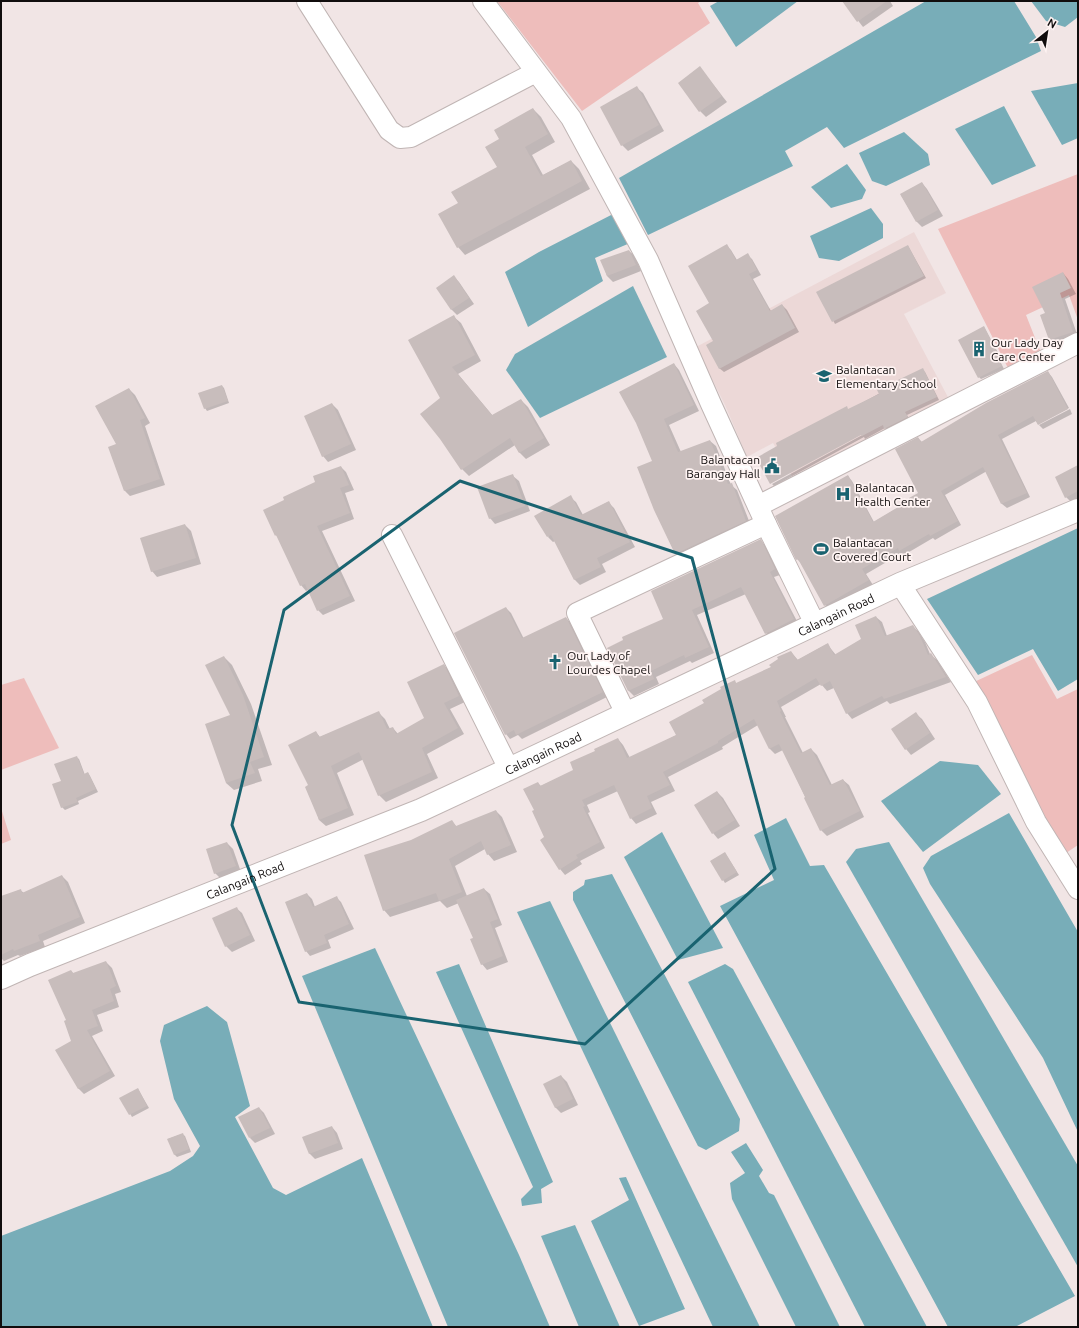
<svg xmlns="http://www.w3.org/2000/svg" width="1079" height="1328" font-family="Ubuntu,sans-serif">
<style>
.built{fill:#ecd8d7}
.green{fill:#eebdbb}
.water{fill:#78adb8}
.shadow{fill:#0003}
.building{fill:#c8bdbc}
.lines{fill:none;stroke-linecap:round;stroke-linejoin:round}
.minor-casing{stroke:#c0b5b4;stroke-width:22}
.tertiary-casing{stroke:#c0b5b4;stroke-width:24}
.minor{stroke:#fff;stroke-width:20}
.tertiary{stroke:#fff;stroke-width:22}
.marked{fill:none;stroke:#196370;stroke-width:3;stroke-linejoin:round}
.labels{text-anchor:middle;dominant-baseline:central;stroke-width:3.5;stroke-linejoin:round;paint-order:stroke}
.poi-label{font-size:12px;fill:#110d0d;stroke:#fef3f2;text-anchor:start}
.street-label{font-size:12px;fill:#110d0d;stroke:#fef3f2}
</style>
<rect width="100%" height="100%" fill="#f1e5e5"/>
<path class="built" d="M914,232l32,61 -42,21 46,87 -158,75 -19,-33 -26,14 -22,-52 -29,-58z"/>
<g class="green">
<path d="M497,1h204l-3,2 12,20 -128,88z"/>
<path d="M1078,174v146l-9,-25 -43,20 15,38 -31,19 -72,-143z"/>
<path d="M1032,655l25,44 21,-10v156l-12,8 -24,-37 -70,-133z"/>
<path d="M24,678l35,70 -58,22v-85z"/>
<path d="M1,808l10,32 -10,4z"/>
</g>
<g class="water">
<path d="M719,1h79l-62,46 -26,-41z"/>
<path d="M926,1h88l22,36 5,14 -197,97 -17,-21 -42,24 8,15 -145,69 -29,-57z"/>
<path d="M1031,1h47v16l-13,10 -19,-6z"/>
<path d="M1078,83v55l-16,7 -31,-54z"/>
<path d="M1004,106l32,60 -44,19 -37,-56z"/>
<path d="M904,132l24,22 2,11 -44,21 -14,-5 -13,-28z"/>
<path d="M847,164l19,26 -4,9 -31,9 -20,-21z"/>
<path d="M871,208l12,16v14l-44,23 -20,-3 -9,-22z"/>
<path d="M615,213l15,30 -35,15 8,23 -75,46 -23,-55 34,-20z"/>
<path d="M633,286l34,71 -127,61 -34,-48 9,-16z"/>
<path d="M1078,528v151l-20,12 -25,-42 -55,26 -51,-76z"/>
<path d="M940,761l38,4 23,29 -78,58 -42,-51z"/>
<path d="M1009,813l69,119v200l-35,-74 -113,-174 -7,-16 8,-12z"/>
<path d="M786,818l24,48 14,-1 251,431 -60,31h-67l-228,-421 54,-26 -20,-45z"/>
<path d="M662,832l61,116 -45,12 -54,-103z"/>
<path d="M889,842l189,324v101l-232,-405 10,-13z"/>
<path d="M612,874l128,245 -1,12 -33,19 -8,-4 -125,-246v-8l11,-7 1,-5z"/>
<path d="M550,901l210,426h-47l-196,-415z"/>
<path d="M375,948l144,307 31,72h-102l-146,-351z"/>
<path d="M459,964l94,218 -12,7 1,14 -20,3 -1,-7 12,-12 -97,-215z"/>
<path d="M725,964l8,5 194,358h-62l-177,-345z"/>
<path d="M207,1006l20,16 23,84 -15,11 38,71 13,7 76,-37 71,169h-432v-91l169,-65 23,-15 7,-10 -26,-47 -14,-58 4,-16z"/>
<path d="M746,1143l17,27 -4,6 10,17 5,2 66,132h-44l-64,-128 -2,-16 15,-10 -14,-21z"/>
<path d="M626,1177l59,132 -46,17 -48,-105 38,-21 -10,-22z"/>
<path d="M575,1225l45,102h-41l-38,-91z"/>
</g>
<g class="shadow">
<path d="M843,1h47l3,5 -30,21z"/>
<path d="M700,68l27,34 -21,15 -6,-6z"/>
<path d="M637,88l6,5 21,38 -36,20 -6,-6z"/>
<path d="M533,109l8,8 14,25 -23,13 11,20 28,-14 8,8 11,20 -125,66 -7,-8 40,-79 2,-29z"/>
<path d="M922,183l5,6 16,27 -21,11 -5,-5 -16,-27z"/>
<path d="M727,246l4,4 6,10 10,-5 5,4 9,16 -8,4 18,32 11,-6 5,5 12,22 -75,40 -5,-4 -4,-27 -4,-37z"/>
<path d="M908,246l18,32 -91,46 -17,-32z"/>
<path d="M629,251l6,5 6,15 -28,11 -6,-6 -5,-15z"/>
<path d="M1063,273l5,6 8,15 -11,5 13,38 -22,8 -6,-6 -4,-25z"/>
<path d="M454,277l5,5 15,22 -17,11 -5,-5 -15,-22z"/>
<path d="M454,317l7,6 20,38 -23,13 35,42 28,-16 7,7 22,38 -24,14 -7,-7 -4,-7 -46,31 -7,-7 -21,-31v-40z"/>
<path d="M984,327l18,33 -2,1 4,8 -23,10 -2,-2z"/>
<path d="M674,364l5,6 20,41 -30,14 12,27 29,-11 6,5 15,39 6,5 14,36 -70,33 -5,-5 -23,-92z"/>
<path d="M922,370l3,2 14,28 -32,15 3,5 -22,11 -3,-3 -20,11 -1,-2 -90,49 -2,-2 94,-51 -17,-23z"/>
<path d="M1048,372l4,5 17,31 -31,16 -2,-3 -34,18 28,58 -23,11 -5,-4 -15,-33 -42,24 16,30 -26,15 -2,-2 -29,17 -2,-2 -36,21 7,11 -43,25 -5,-5 -24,-42 -4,-4 -20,-42 71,-41 4,5 22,41 37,-22 8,-7 -1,-55 4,4z"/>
<path d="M222,386l2,2 5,15 -22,8 -2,-3z"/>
<path d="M129,389l6,6 15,28 -5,3 20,59 -35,11 -5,-5 -8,-46z"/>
<path d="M332,404l6,6 18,40 -28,12 -5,-6z"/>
<path d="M1070,409l2,5 -29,15 -4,-4z"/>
<path d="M1078,466v34l-6,3 -6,-6z"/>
<path d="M341,467l5,5 8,18 -9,3 9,26 -32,12 33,70 -32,14 -5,-5 -10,-20 -2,1 -5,-6 -22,-47 -3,-3 40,-52z"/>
<path d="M513,476l6,5 11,30 -35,13 -5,-6z"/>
<path d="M570,497l6,5 7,13 25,-13 6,6 21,39 -33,17 4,8 -26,13 -5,-5 -20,-39 -2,1 -5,-5z"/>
<path d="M185,525l6,6 10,33 -44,13 -5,-6z"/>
<path d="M760,540l6,6 14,29 -6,2 25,48 -28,14 -5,-6 -20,-39 -49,21 17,38 -22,10 -2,-2 -34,16 3,7 -25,12 -6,-6 37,-71z"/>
<path d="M506,608l5,5 13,26 42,-21 5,5 36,74 -85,42 -4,-4 -8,4 -4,-5z"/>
<path d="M876,617l6,5 5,14 25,-10 6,5 7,11 5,12 7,6 14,22 -61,22 -3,-3 -35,18 -5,-6 -13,-25 -7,3 -6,-7 -40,23 5,10h-1l18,36 8,-4 6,6 15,30 11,-5 6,5 15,32 -37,19 -6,-6 -38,-80 -8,4 -5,-5 -12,-24 -36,22 1,2 -55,28 7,14 -24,11 6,12 -21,10 -5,-6 -13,-27 -31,14 3,7 -2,1 17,35 -25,13 2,3 -17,11 -5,-6 -25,-58 3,-28 3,3 34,-16 22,-19 21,-12 5,6 7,13 47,-23 29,-31 28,-23 3,3 35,-17 19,-15 7,8 29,-16 9,11 26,-16z"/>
<path d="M224,657l8,8 19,39 21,61 -14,4 4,12 -28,9 -8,-7 5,-67z"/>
<path d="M444,665l6,7 15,30 -15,7 14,25 -37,20 11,24 -52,24 -7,-7 -15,-36 -27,14 17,42 -28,11 -7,-6 -9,-34 6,-54 4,5 59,-24 6,6 5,10 3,-1 5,6 28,-15z"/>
<path d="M916,714l6,5 13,20 -24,16 -5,-6z"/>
<path d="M76,757l3,2 6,16 3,-2 2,3 8,16 -20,9 1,3 -14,6 -3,-3 1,-26z"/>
<path d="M717,792l6,6 17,28 -22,13 -5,-6z"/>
<path d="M496,811l6,6 15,35 -23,9 -6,-7 -3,-5 -30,17 12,30 17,-7 6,5 12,31 -7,3 13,34 -21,8 -5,-6 -8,-26 -15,-35 -12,5 -7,-7 -50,16 -6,-7 27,-69 41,-19 5,5z"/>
<path d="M227,843l6,6 8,23 -20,7 -6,-6z"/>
<path d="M725,853l14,22 -14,8 -14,-22z"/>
<path d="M62,876l6,6 17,41 -42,18 2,6 -25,9 -2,-1 -14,6 -3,-3v-61l19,-7 4,3z"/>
<path d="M307,894l5,5 3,8 21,-10 5,5 13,27 -26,11 3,8 -21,8 -4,-5z"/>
<path d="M236,908l6,5 13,28 -23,11 -6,-6z"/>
<path d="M106,962l6,6 9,24 -6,2 4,13 -22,8 6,16 -11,5 23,40 -31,18 -6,-6 -6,-47 -4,-20 3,-50 3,3z"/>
<path d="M561,1076l6,6 11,23 -17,8 -6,-6z"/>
<path d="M138,1089l11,19 -17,9 -11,-19z"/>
<path d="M259,1108l5,5 11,21 -20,9 -5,-5z"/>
<path d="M332,1127l5,6 6,16 -28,10 -5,-5 -6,-16z"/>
<path d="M182,1134l3,2 6,16 -14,5 -2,-2 -7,-16z"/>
</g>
<g class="building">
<path d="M842,1h45l-30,21z"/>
<path d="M700,66l22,30 -23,16 -21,-29z"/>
<path d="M637,86l22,39 -38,21 -21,-39z"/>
<path d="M533,108l15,26 -23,13 16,29 30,-16 11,21 -125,67 -19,-34 20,-11 -7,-11 46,-25 -12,-20 14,-8 -5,-9z"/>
<path d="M922,182l16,28 -22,12 -16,-28z"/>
<path d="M727,244l9,16 12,-7 9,17 -8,4 21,37 12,-7 13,24 -76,41 -13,-24 7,-4 -17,-30 13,-8 -21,-37z"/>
<path d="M908,245l16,31 -92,46 -16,-30z"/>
<path d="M629,250l7,15 -29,11 -7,-16z"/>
<path d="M1063,272l8,16 -11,5 13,39 -24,8 -9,-25 5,-2 -13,-26z"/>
<path d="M454,275l15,23 -18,12 -15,-22z"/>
<path d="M454,315l21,40 -23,12 40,48 29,-16 23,39 -25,15 -9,-15 -49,32 -21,-31 -20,-25 20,-16 -32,-58z"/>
<path d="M984,326l16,32 -2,1 4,7 -24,12 -20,-38z"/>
<path d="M674,363l20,42 -30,14 14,33 32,-12 18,44 4,-1 14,38 -71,33 -21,-44 -17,-43 15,-6 -16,-38 -17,-31z"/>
<path d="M923,368l14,29 -32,15 3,5 -24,12 -1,-4 -21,11 -1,-1 -91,49 -14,-26 21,-12 -1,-3 71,-37 1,3 31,-15 -2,-4z"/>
<path d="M1048,371l20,38 -30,16 -5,-9 -35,19 29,58 -26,11 -18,-37 -42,24 17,30 -28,15 -1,-2 -30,17 -1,-3 -36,21 7,11 -45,26 -26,-47 -2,1 -21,-44 73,-41 25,47 37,-22 -1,-2 9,-5 -23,-44 23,-12 3,5 65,-39z"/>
<path d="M222,385l6,16 -24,8 -6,-16z"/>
<path d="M129,388l16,30 -5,2 20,59 -36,12 -16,-44 8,-3 -21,-38z"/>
<path d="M332,403l19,41 -29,13 -18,-41z"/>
<path d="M1078,465v26l-13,7 -10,-21z"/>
<path d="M341,466l8,19 -9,3 10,25 -33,13 33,70 -33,15 -12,-27 -5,2 -24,-51 -1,1 -12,-26 21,-10 -1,-3 32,-15 -2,-6z"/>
<path d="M513,474l12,32 -36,13 -12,-32z"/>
<path d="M571,495l10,20 28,-14 21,41 -33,16 4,9 -27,13 -23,-45 -4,2 -13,-21z"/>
<path d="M185,524l11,34 -45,14 -11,-34z"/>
<path d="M761,539l14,30 -5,3 24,47 -29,15 -24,-47 -49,23 17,37 -24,11 -1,-3 -33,16 3,8 -26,12 -21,-43 16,-8 -1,-3 41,-18 -12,-28z"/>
<path d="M506,607l16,31 44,-21 37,75 -87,43 -2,-5 -9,5 -51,-102z"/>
<path d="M876,616l9,20 28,-11 7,11 8,19 3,-2 15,24 -62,22 -2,-3 -36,18 -16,-33 -9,5 -5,-8 -39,23 4,10 -1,1 21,41 10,-5 19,37 13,-6 17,32 -40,20 -16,-33 1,-1 -26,-53 -10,5 -15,-30 -36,22v2l-55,29 7,13 -23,11 5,12 -22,11 -16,-34 -32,15 3,6 -2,1 17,35 -24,13 2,3 -19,12 -19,-30 4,-3 -12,-26 2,-1 -11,-21 15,-7 2,4 33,-16 -3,-8 25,-11 -1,-2 24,-11 9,20 49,-23 -7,-13 35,-19 -2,-3 19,-11 -1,-2 15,-7 1,3 35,-16 -2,-2 9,-6 -1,-2 14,-6 6,9 31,-17 6,12 27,-16 -6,-14z"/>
<path d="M224,656l19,39 21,62 -14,5 5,11 -29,10 -21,-59 25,-9 -25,-50z"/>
<path d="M444,664l15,32 -15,7 14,25 -36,20 10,24 -54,24 -19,-44 -28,14 17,42 -29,12 -14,-33 3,-2 -20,-40 28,-14 3,6 60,-26 8,18 6,-2 3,7 28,-16 -17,-36z"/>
<path d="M916,712l14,21 -25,17 -14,-21z"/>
<path d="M77,756l7,18 4,-2 8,17 -20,9 2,4 -17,6 -9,-24 9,-3 -7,-17z"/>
<path d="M717,791l18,29 -23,14 -18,-29z"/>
<path d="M496,810l15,35 -24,10 -6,-14 -32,18 13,33 -23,9 -3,-8 -53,18 -19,-56 47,-15 41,-20 4,6z"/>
<path d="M227,842l9,24 -22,8 -8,-25z"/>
<path d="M725,852l12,20 -15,9 -12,-20z"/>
<path d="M62,875l18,42 -42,18 2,6 -26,10 -1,-2 -12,6v-59l20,-7 1,4z"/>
<path d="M484,888l14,31 -8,3 13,34 -22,9 -11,-26 3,-1 -17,-38z"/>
<path d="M307,893l6,14 24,-11 12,28 -25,11 3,8 -22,9 -20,-50z"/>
<path d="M237,907l13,28 -25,12 -13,-29z"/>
<path d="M106,961l10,25 -6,3 4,12 -22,9 6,16 -11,4 23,41 -32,18 -23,-39 16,-9 -7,-20 2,-1 -18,-40 23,-10 2,3z"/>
<path d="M561,1075l12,24 -18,9 -12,-24z"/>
<path d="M138,1088l9,18 -18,9 -10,-17z"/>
<path d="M259,1107l11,21 -21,10 -11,-21z"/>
<path d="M332,1126l6,17 -29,11 -7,-17z"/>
<path d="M183,1133l6,16 -15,6 -7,-16z"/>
</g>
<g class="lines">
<g class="minor-casing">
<g id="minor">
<path d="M307,1l82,129 11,8 11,-1 125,-65"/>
<path d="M483,1l88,117 77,142 63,144 55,120 49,100"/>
<path d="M758,506l320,-163"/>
<path d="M392,535l117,234"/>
<path d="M900,584l77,118 59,120 42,67"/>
<path d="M626,714l-49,-101 189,-89"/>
</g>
</g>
<g class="tertiary-casing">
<g id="tertiary">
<path id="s1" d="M1,978l29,-13 391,-155 88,-41 391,-185 178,-74"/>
</g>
</g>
<use href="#minor" class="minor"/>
<use href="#tertiary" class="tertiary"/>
</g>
<path class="marked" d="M460,481l232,77 83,311 -190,175 -286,-42 -67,-177 52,-215z"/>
<defs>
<g id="building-bare" transform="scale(1.2)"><path d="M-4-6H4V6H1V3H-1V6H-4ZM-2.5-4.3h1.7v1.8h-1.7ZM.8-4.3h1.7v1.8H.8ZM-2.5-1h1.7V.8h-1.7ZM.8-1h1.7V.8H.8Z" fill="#196370" stroke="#fef3f2" stroke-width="2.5" paint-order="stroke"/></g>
<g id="school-bare" transform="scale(1.2)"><path d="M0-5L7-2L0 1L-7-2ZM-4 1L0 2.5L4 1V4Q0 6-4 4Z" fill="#196370" stroke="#fef3f2" stroke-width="2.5" paint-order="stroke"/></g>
<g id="civic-bare" transform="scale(1.2)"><path d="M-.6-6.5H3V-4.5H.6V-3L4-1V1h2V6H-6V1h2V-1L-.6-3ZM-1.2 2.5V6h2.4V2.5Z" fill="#196370" stroke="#fef3f2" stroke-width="2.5" paint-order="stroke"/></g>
<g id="hospital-bare" transform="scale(1.2)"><path d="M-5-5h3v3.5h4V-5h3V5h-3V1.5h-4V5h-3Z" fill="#196370" stroke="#fef3f2" stroke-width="2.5" paint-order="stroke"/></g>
<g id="stadium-bare" transform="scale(1.2)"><path d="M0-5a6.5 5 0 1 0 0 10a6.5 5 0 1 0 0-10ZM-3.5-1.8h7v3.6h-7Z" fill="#196370" stroke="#fef3f2" stroke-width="2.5" paint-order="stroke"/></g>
<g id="church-bare" transform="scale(1.2)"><path d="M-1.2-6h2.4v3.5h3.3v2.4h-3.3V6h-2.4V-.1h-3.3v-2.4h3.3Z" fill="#196370" stroke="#fef3f2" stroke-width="2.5" paint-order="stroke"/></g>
</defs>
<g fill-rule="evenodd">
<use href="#building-bare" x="979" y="349"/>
<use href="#school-bare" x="824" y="376"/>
<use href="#civic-bare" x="772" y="466"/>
<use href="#hospital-bare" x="843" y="494"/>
<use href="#stadium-bare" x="821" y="549"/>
<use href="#church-bare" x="555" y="662"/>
</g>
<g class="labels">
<g class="poi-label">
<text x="991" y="342">Our Lady Day<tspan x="991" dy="14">Care Center</tspan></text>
<text x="836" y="369">Balantacan<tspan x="836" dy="14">Elementary School</tspan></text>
<text x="760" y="459" text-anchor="end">Balantacan<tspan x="760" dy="14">Barangay Hall</tspan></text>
<text x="855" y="487">Balantacan<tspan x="855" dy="14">Health Center</tspan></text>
<text x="833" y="542">Balantacan<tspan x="833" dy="14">Covered Court</tspan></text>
<text x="567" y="655">Our Lady of<tspan x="567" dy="14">Lourdes Chapel</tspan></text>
</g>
<g class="street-label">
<text stroke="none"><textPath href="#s1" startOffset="911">Calangain Road</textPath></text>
<text stroke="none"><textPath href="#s1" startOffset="587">Calangain Road</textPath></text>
<text stroke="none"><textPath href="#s1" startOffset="263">Calangain Road</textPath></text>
</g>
</g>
<rect width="1079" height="1328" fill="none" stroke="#110d0d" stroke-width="4"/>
<g transform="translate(1047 32) rotate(30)" stroke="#fef3f2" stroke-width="3" paint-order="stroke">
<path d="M0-3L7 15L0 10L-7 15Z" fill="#110d0d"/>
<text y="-6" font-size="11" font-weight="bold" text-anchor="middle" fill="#110d0d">N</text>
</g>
</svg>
